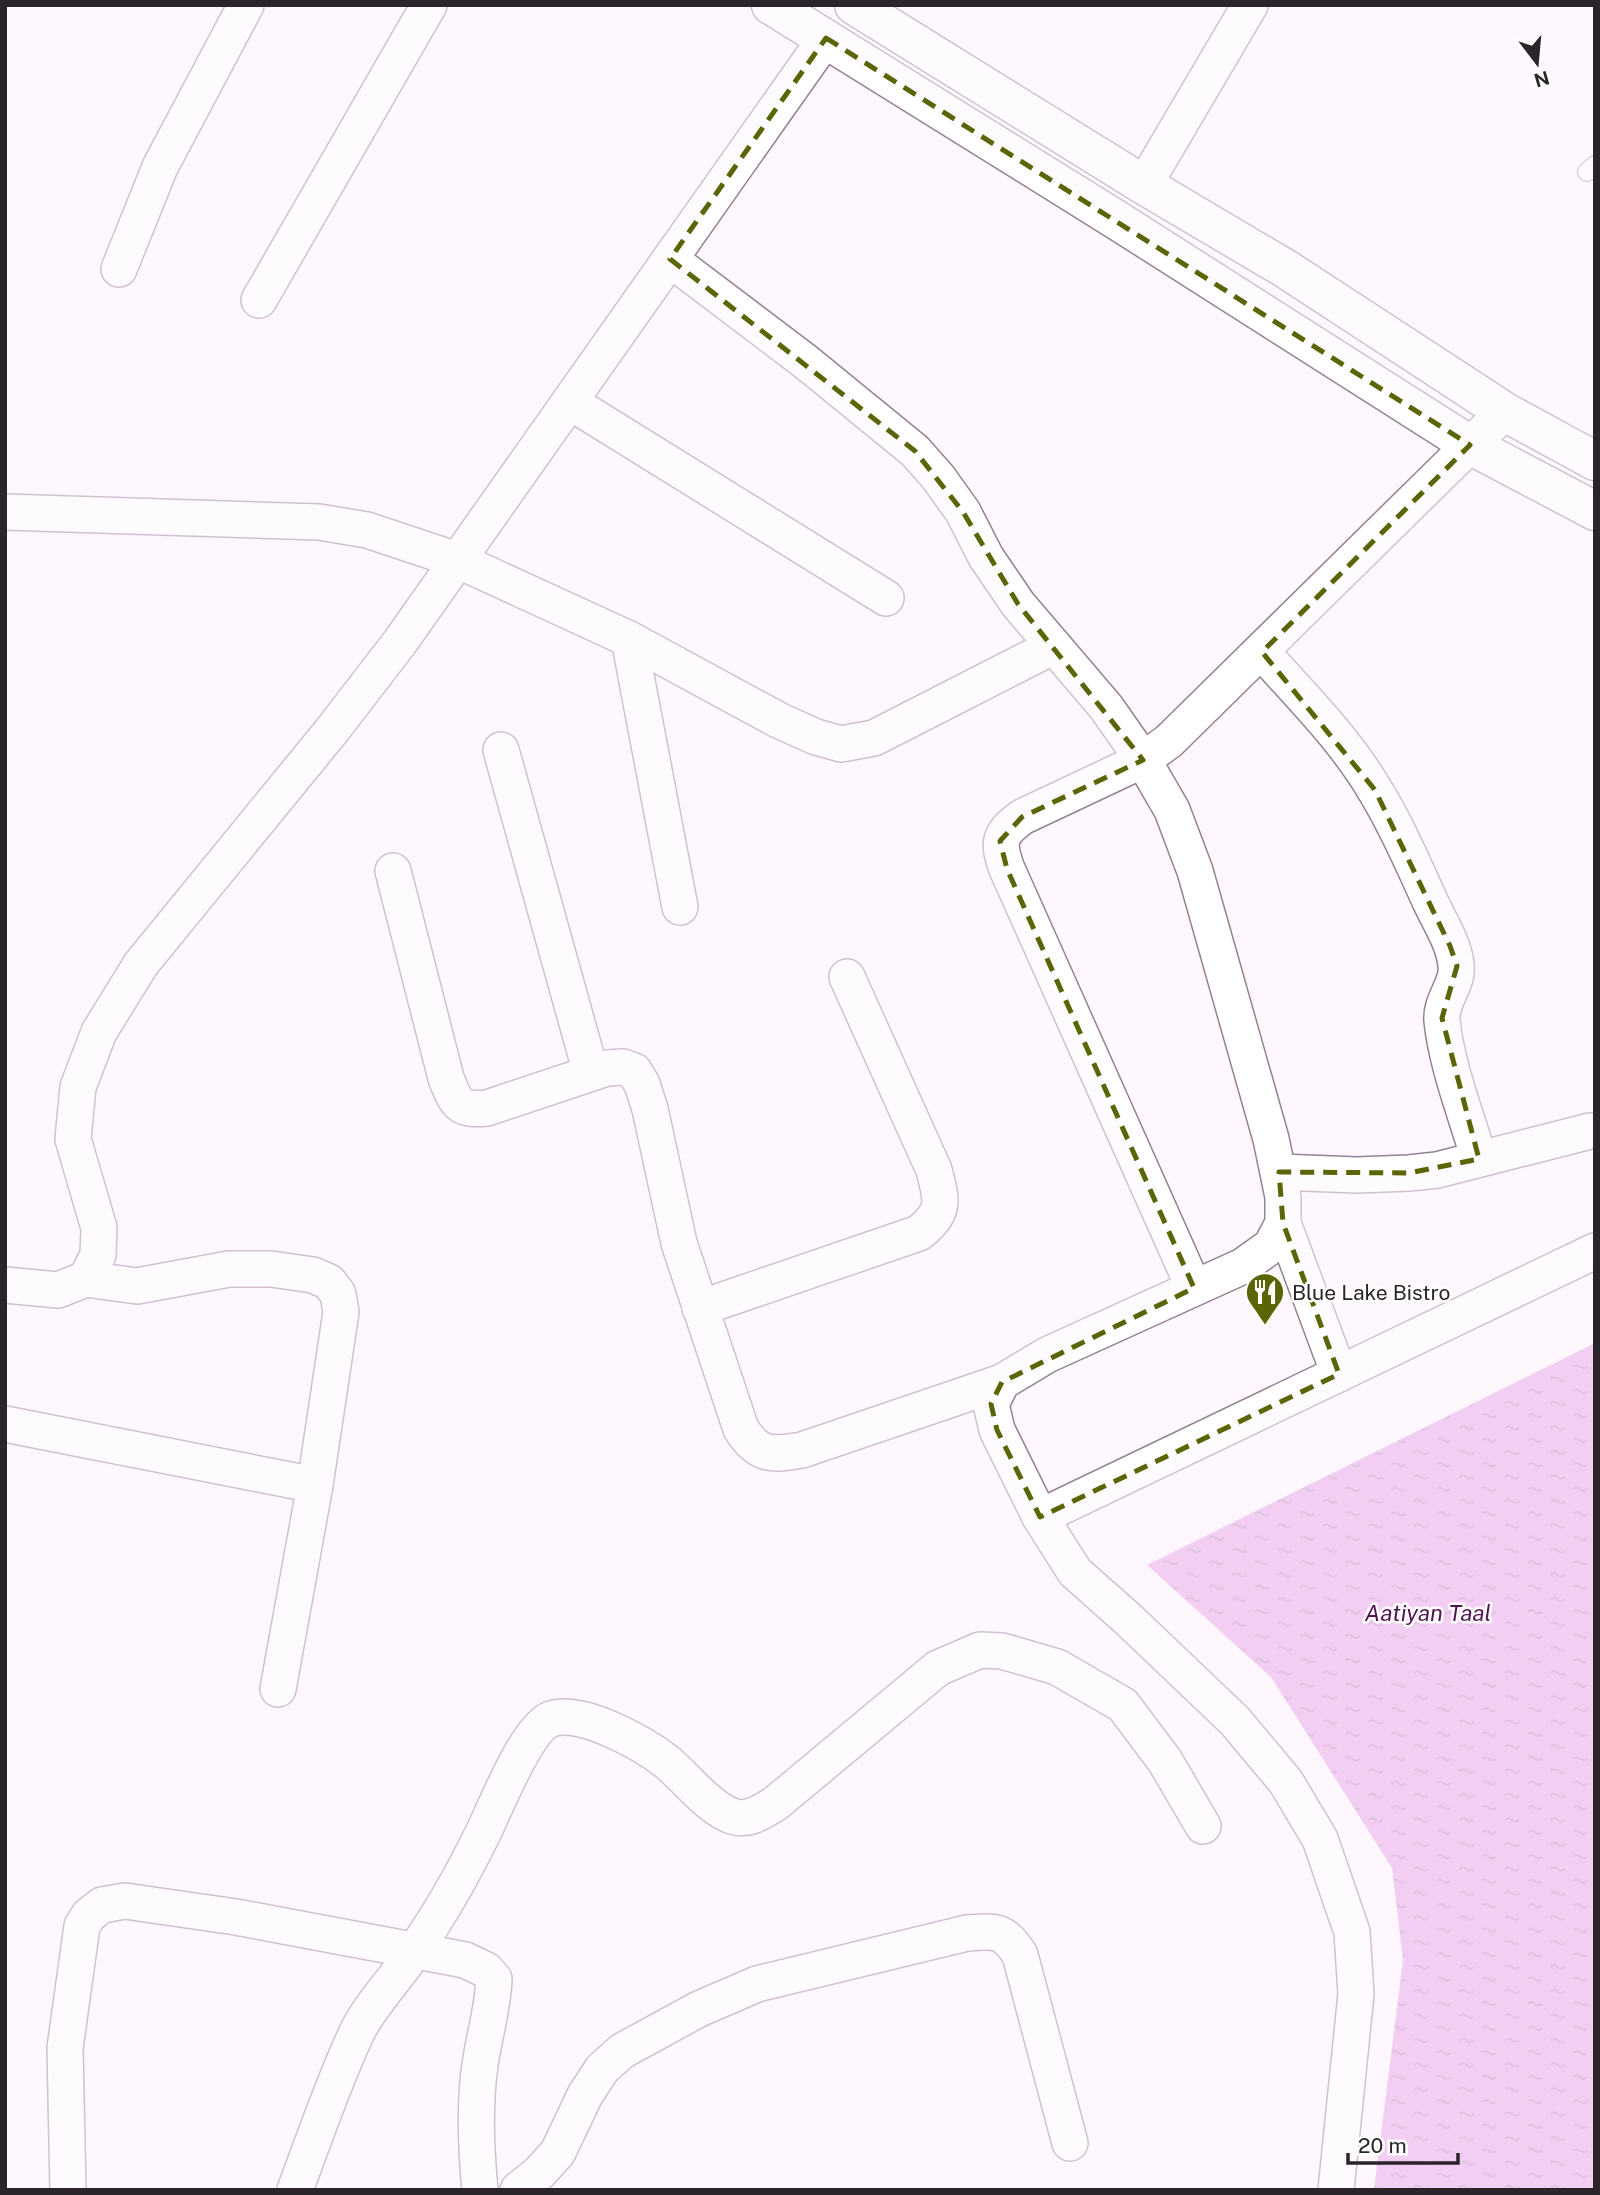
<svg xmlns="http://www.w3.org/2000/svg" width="1600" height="2195" font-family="'Public Sans',sans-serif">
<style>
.water{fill:url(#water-ripples)}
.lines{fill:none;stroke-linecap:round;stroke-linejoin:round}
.lane-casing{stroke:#948294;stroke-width:20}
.street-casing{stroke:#948294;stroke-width:38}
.primary-casing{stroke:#948294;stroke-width:41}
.lane{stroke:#fff;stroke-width:18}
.street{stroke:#fff;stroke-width:35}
.primary{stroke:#fff;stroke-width:38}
.marked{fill:none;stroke:#5b6506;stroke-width:5;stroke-dasharray:14 9;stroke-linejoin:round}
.labels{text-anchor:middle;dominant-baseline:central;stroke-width:5;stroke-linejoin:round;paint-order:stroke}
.poi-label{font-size:21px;fill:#2b242b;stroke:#fff;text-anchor:start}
.water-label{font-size:23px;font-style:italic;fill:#521354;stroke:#fff}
</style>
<defs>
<pattern id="water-ripples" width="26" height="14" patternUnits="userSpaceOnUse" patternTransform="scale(1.75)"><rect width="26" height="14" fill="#e49de5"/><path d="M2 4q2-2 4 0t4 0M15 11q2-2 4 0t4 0" fill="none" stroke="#b980ba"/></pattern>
</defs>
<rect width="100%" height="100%" fill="#fef7fe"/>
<path class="water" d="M1595,1343v847h-221l29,-230 -11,-92 -121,-191 -124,-112z"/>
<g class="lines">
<g class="lane-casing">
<path id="lane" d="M1587,172l8,-7"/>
</g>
<g class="street-casing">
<g id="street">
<path d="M1144,185l106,-180"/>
<path d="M670,259l136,103 109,89 23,26 25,35 23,45 32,47 88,103 37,53 29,50 23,61 76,268 12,58v26l-12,23 -28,20 -196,89 -45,27 -11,22 6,26 43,87 35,55 54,48 106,101 51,61 34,57 32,93 4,62 -20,196"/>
<path d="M119,269l41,-102 86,-162"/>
<path d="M259,300l170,-295"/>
<path d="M570,402l316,196"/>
<path d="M5,512l314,10 48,8 90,30 172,79 151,82 36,16 25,7 33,-6 180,-92"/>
<path d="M629,639l51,268"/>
<path d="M1262,652c39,44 84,88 114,140 21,34 37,72 54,109 9,20 24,42 26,64 3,19 -16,35 -14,56 5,46 24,93 37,138"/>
<path d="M501,750l90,323"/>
<path d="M393,871l53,207c10,25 12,33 41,30l120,-40 16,-1 11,4 8,13 8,25 29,134 62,186c18,28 31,26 61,21l200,-68"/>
<path d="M1279,1172l78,3 52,-2 28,-3 153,-39"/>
<path d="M1283,1223l56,151"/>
<path d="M86,1279l51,7 92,-17h42l42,6 16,7 9,12 3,18 -26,173 -37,204"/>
<path d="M5,1285l53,5 28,-11 12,-24 1,-27 -26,-89 5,-52 21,-55 42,-68 192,-235 67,-87 426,-604"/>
<path d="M1194,1288l-187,-419c-10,-27 -8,-35 15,-52l121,-57 26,-19 301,-296 35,-33"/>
<path d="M700,1308l219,-75c27,-22 23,-31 15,-63l-87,-193"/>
<path d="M5,1424l310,61"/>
<path d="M1040,1517l555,-266"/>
<path d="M68,2190l-3,-142 17,-122 7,-11 13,-10 23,-4 111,16 229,43 21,10 8,9c-1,29 -10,57 -14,86 -6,41 -4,84 0,125"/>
<path d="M295,2190c20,-53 38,-107 62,-158 15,-30 40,-54 58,-82 26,-37 49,-78 69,-119 12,-25 43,-103 67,-112 30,-11 93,25 116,43 19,16 42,46 65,54 16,6 31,-5 44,-13l162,-135 42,-18 22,1 55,16 66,38 42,56 38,65"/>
<path d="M518,2190l22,-18 18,-20 27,-57 17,-26 20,-18 77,-42 58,-25 210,-51c28,-2 37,-4 53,22l50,188"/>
</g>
</g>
<g class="primary-casing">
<g id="primary">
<path d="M771,5l344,214 355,226 125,66"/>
<path d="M854,5l290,180 142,84 219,143 90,49"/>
</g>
</g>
<use href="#lane" class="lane"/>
<use href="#street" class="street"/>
<use href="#primary" class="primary"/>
</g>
<path d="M0 0H1600V2195H0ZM826,38l644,407 -208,207 113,138 75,156 7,20 -15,52 37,141 -70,14 -130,-1 4,51 56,151 -299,143 -43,-87 -6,-26 11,-22 192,-94 -187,-419 -7,-28 22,-24 121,-57 -125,-156 -55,-92 -48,-61 -245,-192z" fill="#fef7fe" fill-opacity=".55" fill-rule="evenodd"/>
<path class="marked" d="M826,38l644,407 -208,207 113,138 75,156 7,20 -15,52 37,141 -70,14 -130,-1 4,51 56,151 -299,143 -43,-87 -6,-26 11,-22 192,-94 -187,-419 -7,-28 22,-24 121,-57 -125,-156 -55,-92 -48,-61 -245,-192z"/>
<defs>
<g id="restaurant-pin" transform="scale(2.0125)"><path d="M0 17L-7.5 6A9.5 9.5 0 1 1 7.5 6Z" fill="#5b6506" stroke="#fff"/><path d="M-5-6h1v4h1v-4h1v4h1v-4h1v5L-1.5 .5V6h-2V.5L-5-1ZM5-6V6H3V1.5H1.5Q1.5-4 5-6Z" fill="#fff"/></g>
</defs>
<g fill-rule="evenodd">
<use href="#restaurant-pin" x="1265" y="1292"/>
</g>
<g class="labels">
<g class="poi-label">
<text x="1292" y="1292">Blue Lake Bistro</text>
</g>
<g class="water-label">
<text x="1428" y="1612">Aatiyan Taal</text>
</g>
</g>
<rect width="1600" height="2195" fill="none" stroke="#2b242b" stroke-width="14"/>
<g transform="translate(1537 63) rotate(164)" stroke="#ffffff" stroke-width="5" paint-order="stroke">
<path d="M0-5L12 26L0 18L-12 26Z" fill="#2b242b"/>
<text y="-10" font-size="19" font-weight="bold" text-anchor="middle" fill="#2b242b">N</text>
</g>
<path d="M1348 2153v10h110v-10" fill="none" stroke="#2b242b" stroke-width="3.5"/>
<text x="1358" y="2153" font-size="21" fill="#2b242b" stroke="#ffffff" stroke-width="5" paint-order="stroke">20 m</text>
</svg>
